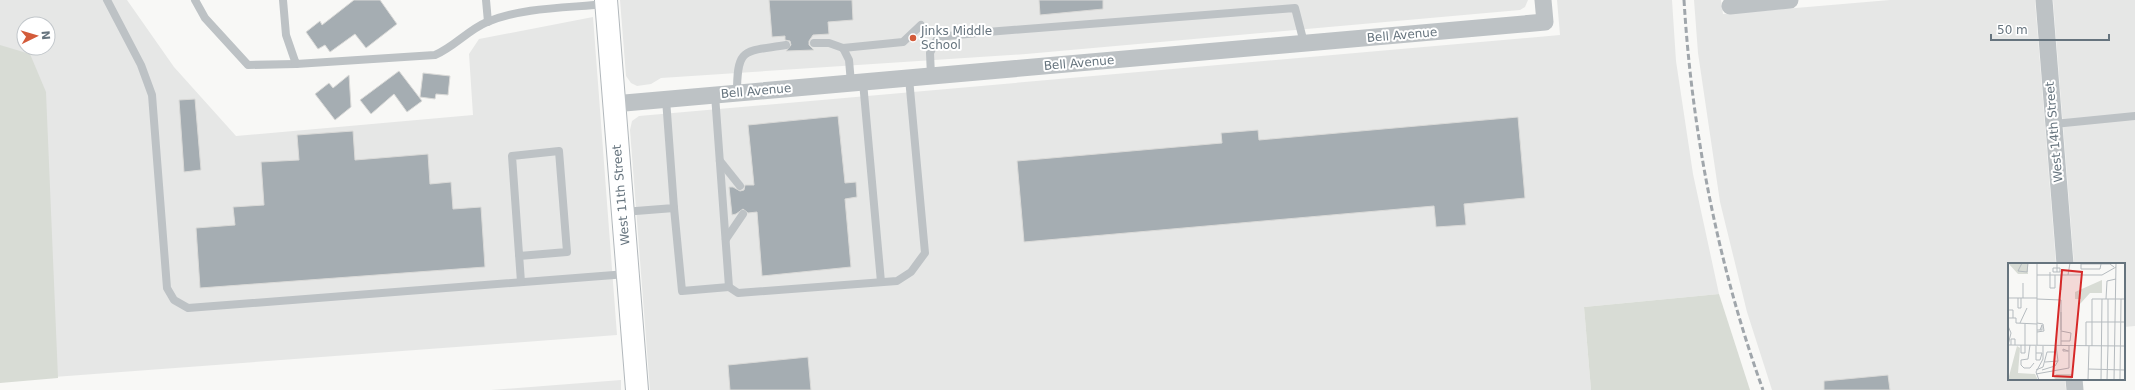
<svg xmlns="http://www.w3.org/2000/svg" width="2135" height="390" font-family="'DejaVu Sans',sans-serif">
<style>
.built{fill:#e6e7e6;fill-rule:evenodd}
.green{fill:#d8dcd5}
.building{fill:#a5adb2;stroke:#dadad8}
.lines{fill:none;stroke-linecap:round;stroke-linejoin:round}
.secondary-casing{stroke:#b2b8bc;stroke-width:24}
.lane{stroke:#bdc2c5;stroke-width:8}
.street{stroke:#bdc2c5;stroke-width:17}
.secondary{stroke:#fff;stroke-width:22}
.rail{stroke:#a0a6ab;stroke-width:3;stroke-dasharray:6 3;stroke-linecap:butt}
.poi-dot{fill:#d35b3a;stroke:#fff;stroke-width:1.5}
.labels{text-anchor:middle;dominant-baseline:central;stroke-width:4;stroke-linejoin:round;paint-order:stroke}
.poi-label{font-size:12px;fill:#66747e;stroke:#fff;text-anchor:start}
.street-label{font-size:12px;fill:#66747e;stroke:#fff}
.inset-road{fill:none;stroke:#b5bbbf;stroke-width:1}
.view{fill:#d62828;fill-opacity:0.15;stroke:#d62828;stroke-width:2}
.inset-edge{fill:none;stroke:#66747e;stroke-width:2}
</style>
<rect width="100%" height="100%" fill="#f8f8f6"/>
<g class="built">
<path d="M0,0h127l47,67 62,69 237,-21 -4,-61 10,-15 114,-22 24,318 -617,46zM24,24h24v24h-24z"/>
<path d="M620,0h908l-3,7 -5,3 -494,44 -365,24 -10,6 -14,2 -6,-3 -5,-7z"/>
<path d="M1557,0h115l4,61 17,113 26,120 -135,13 7,83h-941l-20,-260 2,-9 7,-5 921,-81z"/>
<path d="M1694,0h27l2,14 167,-14h145l21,264h-47v115h56l1,11h-294l-25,-78 -27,-110 -22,-149z"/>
<path d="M2053,0h82v326l-11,1v-63h-50z"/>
<path d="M621,380v10h-130z"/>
</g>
<g class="green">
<path d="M0,45l30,9 16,38 12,286 -58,5z"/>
<path d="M1719,294l31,96h-159l-7,-83z"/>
</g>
<g class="building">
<path d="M354,0h26l17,24 -31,24 -11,-14 -25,18 -5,-7 -7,4 -12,-17 14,-11 2,4z"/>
<path d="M769,0h83l1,20 -25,2 1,12 -16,1 -4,6v4l5,5 -28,1 5,-6 -1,-4 -5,-1v-4l-13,1z"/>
<path d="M1039,0h64v9l-63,6z"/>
<path d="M399,71l23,30 -15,11 -13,-18 -23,20 -11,-14z"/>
<path d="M423,73l27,3 -2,19 -12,-1 -1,5 -15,-2z"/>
<path d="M349,75l2,32 -16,13 -20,-26 14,-11 4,5z"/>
<path d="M195,99l6,71 -17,2 -5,-72z"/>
<path d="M838,116l7,67 11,-1 1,15 -12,2 6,68 -89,9 -5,-64 -9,1 -5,-4 -7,5 -4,1 -3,-28h4l7,4 4,-1 1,-5h9l-6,-60z"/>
<path d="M1518,117l7,81 -61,6 2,21 -30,2 -2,-21 -410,36 -7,-81 205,-18 -1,-10 37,-3 1,10z"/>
<path d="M353,131l2,29 73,-6 2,30 21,-2 2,27 28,-2 4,60 -285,21 -4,-60 39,-3 -2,-18 31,-2 -3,-43 38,-2 -2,-25z"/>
<path d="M808,357l3,33h-81l-2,-25z"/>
<path d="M1888,375l2,15h-66v-9z"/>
</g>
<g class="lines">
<g class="secondary-casing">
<path id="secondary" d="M606,0l31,390"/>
</g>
<g class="lane">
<path d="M107,0l34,65 11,30 15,193 7,12 14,8 439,-34"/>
<path d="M195,0l10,18 43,47 48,-1"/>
<path d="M283,0l3,35 10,29 139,-9c19,-8 33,-25 52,-33 36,-15 81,-14 119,-18"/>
<path d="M486,0l2,22"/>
<path d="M814,43h15l14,5 6,12 2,23"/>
<path d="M843,48l60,-6 18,-17"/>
<path d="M931,76l-1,-23 8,-16 49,-5 308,-24 9,35"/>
<path d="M863,82l18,200"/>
<path d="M737,93c0,-47 7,-41 49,-48"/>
<path d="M715,95l14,192 9,6 159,-12 14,-9 14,-19 -16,-175"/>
<path d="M2054,124l81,-8"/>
<path d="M720,161l20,25"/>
<path d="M674,208l8,83 47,-4"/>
<path d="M623,212l51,-4 -8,-109"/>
<path d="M726,239l17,-25"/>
<path d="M519,256l48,-4 -8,-101 -47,5 9,126"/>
</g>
<g class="street">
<path d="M2044,0l21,264"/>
<path d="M1730,6l60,-6"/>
<path d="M613,104l932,-82 -2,-22"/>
<path d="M2074,379l1,11"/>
</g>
<use href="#secondary" class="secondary"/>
<path class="rail" d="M1684,0c8,133 34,265 79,390"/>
</g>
<circle class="poi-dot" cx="913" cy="38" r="4"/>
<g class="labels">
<g class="poi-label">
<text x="921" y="31">Jinks Middle<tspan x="921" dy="14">School</tspan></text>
</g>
<g class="street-label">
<text transform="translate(1402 35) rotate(-5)">Bell Avenue</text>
<text transform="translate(1079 63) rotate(-5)">Bell Avenue</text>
<text transform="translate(756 91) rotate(-5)">Bell Avenue</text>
<text transform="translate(2054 132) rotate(-95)">West 14th Street</text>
<text transform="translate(621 195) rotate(-95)">West 11th Street</text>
</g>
</g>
<g transform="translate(2008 263)">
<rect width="117" height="117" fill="#f8f8f6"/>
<path d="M0,0h20v11h-10zM94,17v13h-12l-10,11 1,-5h-6v-7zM9,83l3,2 -2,25 17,1 3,6h-30zM48,111h16v6h-15l-3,-2z" fill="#d8dcd5"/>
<path class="inset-road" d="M14,0l-4,8 9,1 1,-9M80,1h-7v5h19l1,-5M80,1h22l4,3M42,9v16h5v-13M45,9v-4h7v4h-3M45,9h4v-9M29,12h65l14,-8M60,12l2,-12M15,20v15M53,27v-15M0,35h29M10,35v10h3v-10M29,36l24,1v45M98,36l1,-18 9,-2M0,47h5v8M53,49v18M0,55h8v5l21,1M12,60l7,-15M0,63l3,7 -3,12M29,67h5v-5l-2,5M53,68l10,2 -1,8h-9M29,69l7,-1 -1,-7 -6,-1M0,82l117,1M3,82v-6h4v6M13,82v8h4v-29M22,82l-2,14 -7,1v5l3,3h6l4,-5M29,82v-82M28,83v7h6l-2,7h-4v-7M78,83v-24h39M84,83v-47h33M100,83v-47M60,88l-5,-2v2h6M37,99l13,-1 -2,-15M80,106l37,1M28,107l7,-3 4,-15h9M34,107l13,-4 3,-5M28,111l33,-6v-22M31,117l-3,-8 7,-13v-13M80,117l1,-34M93,117l1,-81M99,117l1,-34M106,117l2,-117M112,117l1,-81"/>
<path class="view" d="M54,7l20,2 -10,105 -19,-1z"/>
<rect width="117" height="117" class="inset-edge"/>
</g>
<g transform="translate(36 36) rotate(85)"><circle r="19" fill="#ffffff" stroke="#c2c7cb"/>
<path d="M0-3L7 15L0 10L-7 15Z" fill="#d35b3a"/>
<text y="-6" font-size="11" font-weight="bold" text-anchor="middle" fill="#66747e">N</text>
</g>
<path d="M1991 34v6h118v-6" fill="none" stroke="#66747e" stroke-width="2"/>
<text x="1997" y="34" font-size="12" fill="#66747e" stroke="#ffffff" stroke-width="3" paint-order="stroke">50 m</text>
</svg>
